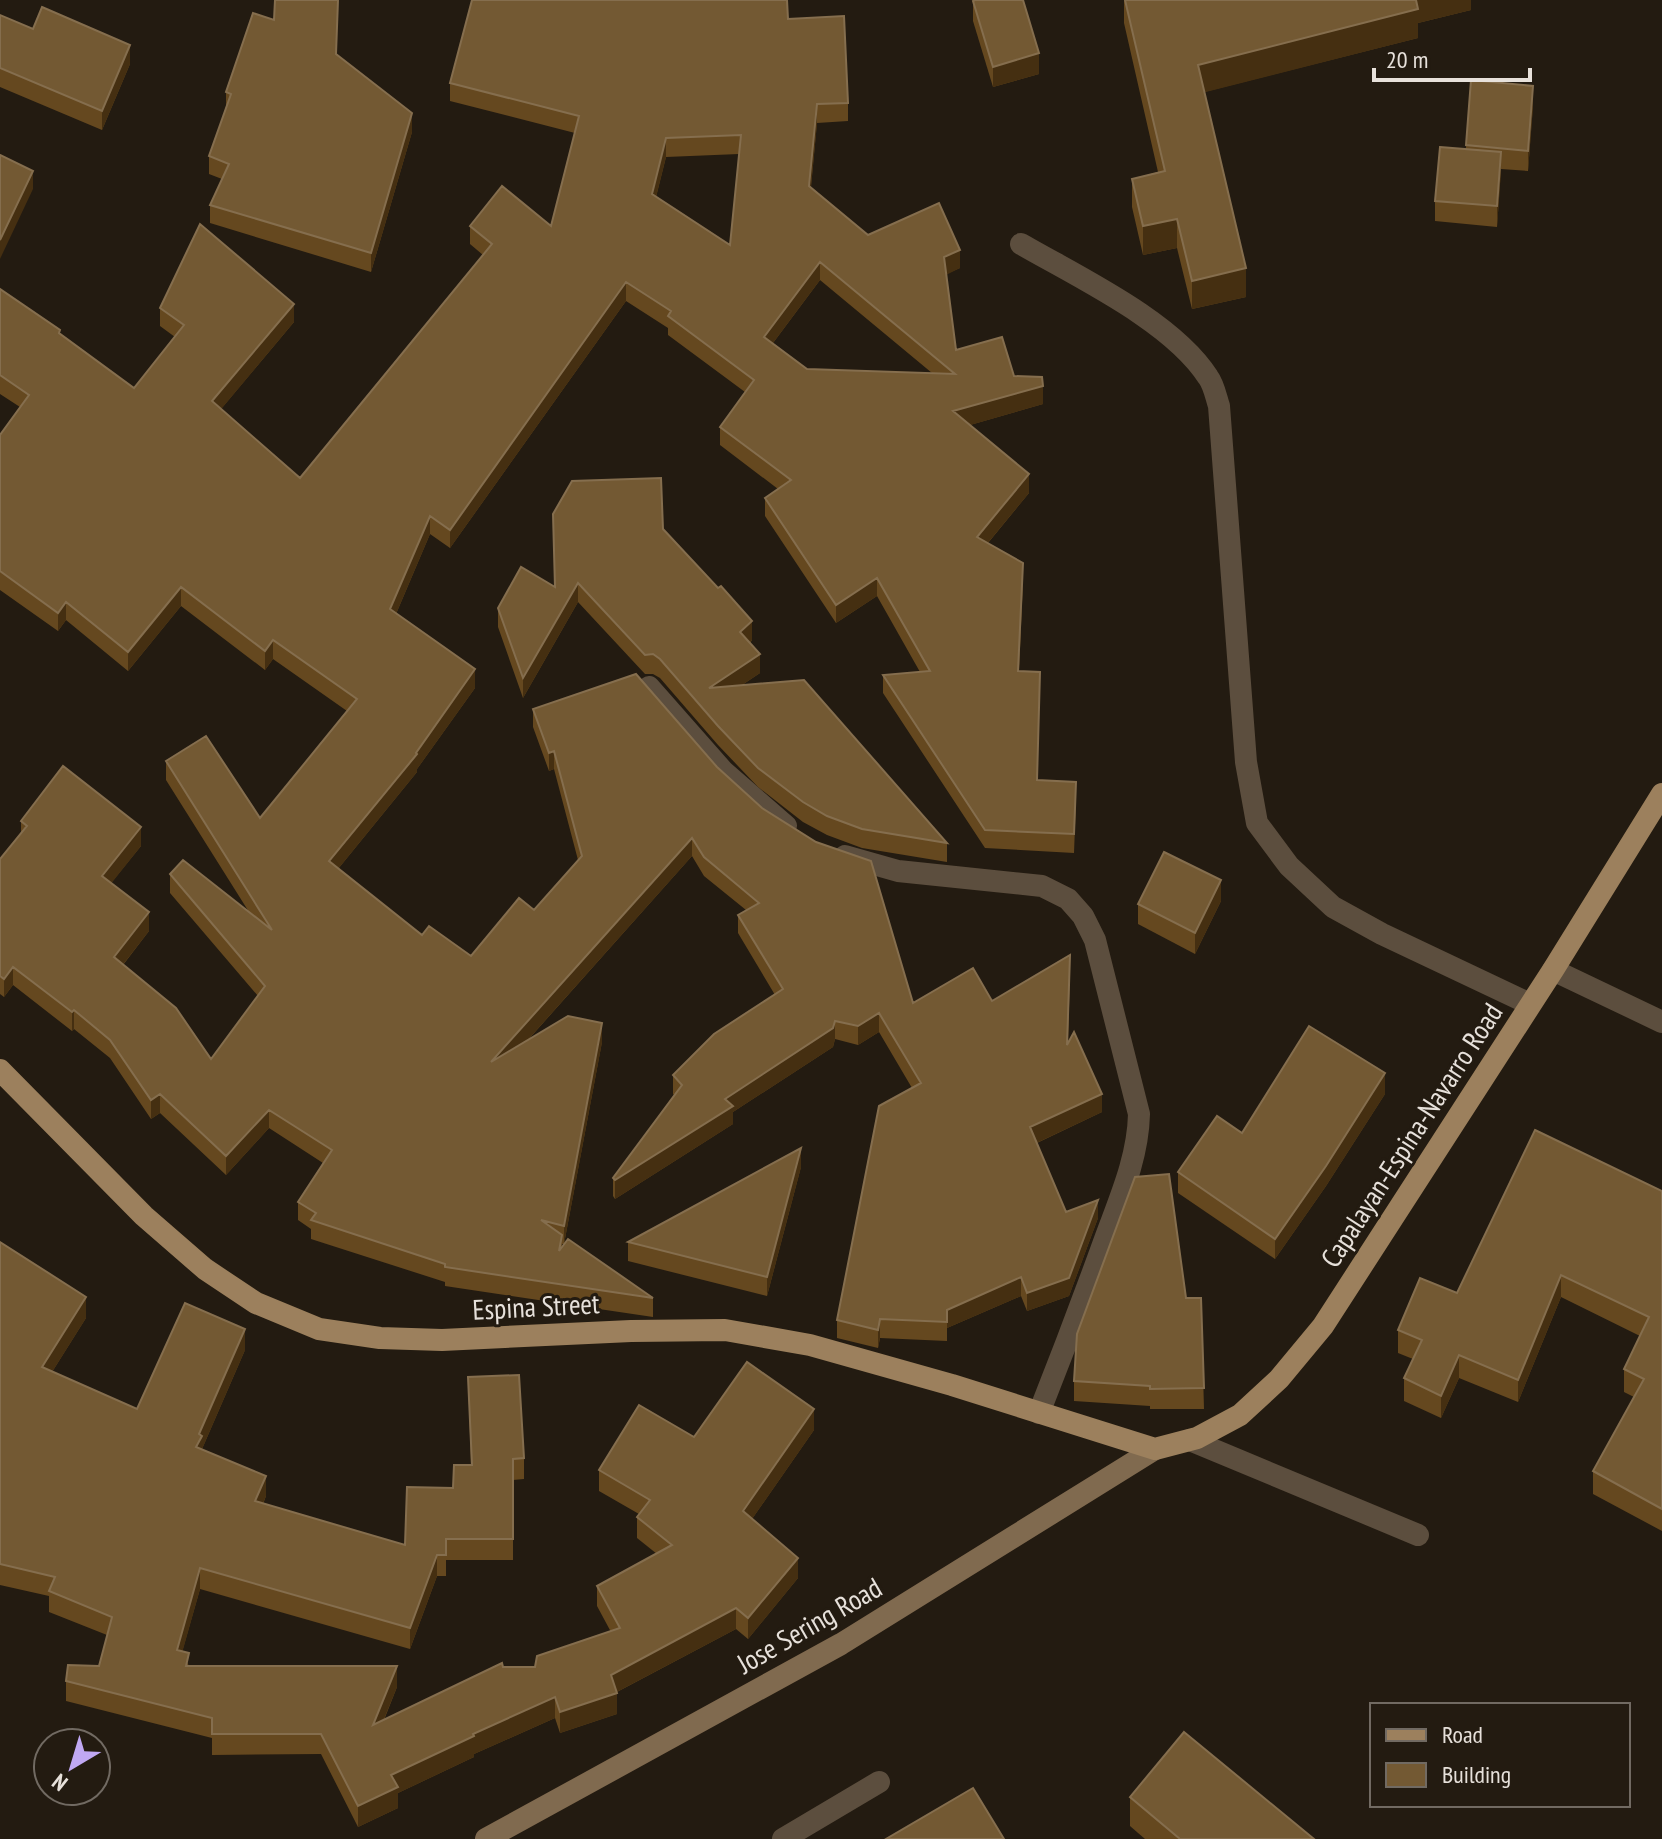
<svg xmlns="http://www.w3.org/2000/svg" width="1662" height="1839" font-family="'PT Sans Narrow',sans-serif">
<style>
.lines{fill:none;stroke-linecap:round;stroke-linejoin:round}
.service{stroke:#5c4e3e;stroke-width:22}
.minor{stroke:#5c4e3e;stroke-width:22}
.secondary{stroke:#806a4f;stroke-width:22}
.primary{stroke:#9c805d;stroke-width:22}
.wall{fill:#65481f;fill-rule:evenodd}
.shaded-wall{fill:#452f11}
.building{fill:#735933;stroke:#856e4e;stroke-width:2;fill-rule:evenodd}
.labels{text-anchor:middle;dominant-baseline:central;stroke-width:6;stroke-linejoin:round;paint-order:stroke}
.street-label{font-size:28px;fill:#e7e1db;stroke:#231b11}
</style>
<rect width="100%" height="100%" fill="#231b11"/>
<g class="lines">
<path class="service" d="M783,1839l96,-57"/>
<g class="minor">
<path d="M1021,244c57,33 151,77 187,133 6,8 8,20 11,29l27,356 11,61 32,43 44,41 49,27 148,70"/>
<path d="M649,687l74,84 63,55"/>
<path d="M845,856l53,15 144,15 26,13 15,17 12,24 44,174c-1,44 -19,84 -34,125 -21,58 -43,116 -66,174"/>
<path d="M1553,970l109,52"/>
<path d="M1190,1440l228,95"/>
</g>
<path class="secondary" d="M486,1839l355,-195 314,-195"/>
<path class="primary" d="M0,1070l144,146 61,53 51,34 63,26 61,9 62,2 189,-9 94,-1 85,15 142,40 203,64 42,-11 43,-23 39,-36 44,-53 230,-356 109,-176"/>
</g>
<g class="wall">
<path d="M1124,0h347v10l-53,13v15l-214,54 42,205 -54,12 -15,-61 -34,7 -11,-48v-28l26,-7 -34,-149z"/>
<path d="M973,1l66,73 -46,13 -20,-66z"/>
<path d="M0,15l33,14 97,35 -28,66 -102,-43z"/>
<path d="M788,19l60,84v18l-31,2 -6,64 57,48 92,33 -14,6 10,76 58,26 29,28 -73,21 59,68 -41,50 35,38 -4,90 19,109 38,20 -2,53 -89,-5 -102,-155v-18l37,-3 -43,-76 -41,27 -71,-107v-18l13,-9 -58,-44v-18l25,-35 -77,-57v-7l-42,-27 -176,247 -20,-14 -34,80 79,74 -58,81v3l-79,97 84,66 49,21 63,-46 44,-50 -24,-91 -5,2 -16,-44v-18l380,294 79,-2 78,-28 -2,71 34,68 -65,31 29,69 32,6 -29,78 -42,15 -6,-15 -74,32v13l-67,-3 -2,10 -41,-10v-18l75,-232 -33,-56 -21,13 -23,-6 -2,8 -100,65v12l-118,75 -2,-3v-18l61,-83 -1,-1v-19l102,-80 -37,-62v-18l8,-5 -42,-34 -12,-20 -165,185 75,1 -38,202h-2v3l91,51v19l-208,-31v-4l-134,-43v-10l-13,-9v-18l25,-39 -54,-35 -43,47 -66,-62 -9,6 -41,-61 -36,-29 -2,2 -59,-46 -9,12 -4,-3v-135l21,-26v-12l120,25 -30,37 38,48 -26,34 88,94 47,-63 -88,-103v-19l79,38 -83,-132v-19l94,57 87,-107 -74,-52 -8,11 -84,-64 -53,65 -62,-51 -8,11 -58,-41v-155l20,-28 -20,-13v-105l134,99 41,-51 -15,-11v-18l134,14 -73,87 79,69 183,-223 -13,-11v-18h81l24,-93 -125,-32v-18zM739,154l-9,91 -74,-48 10,-40zM820,280l112,93 -125,-4 -34,-26z"/>
<path d="M337,54l75,78 -41,140 -161,-49v-18l12,-26 -13,-5v-18l17,-48v-16z"/>
<path d="M1533,106l-5,65 -27,-2 -4,58 -62,-6v-20l31,-52v-4z"/>
<path d="M663,529l89,111 -2,3 10,30 -18,12 205,158v19l-85,-14 -35,-13 -24,-13 -45,-35 -40,-42 -58,-67 -7,-4h-8l-67,-72 -55,96 -25,-71v-19l56,-22z"/>
<path d="M1221,901l-26,53 -57,-30v-20z"/>
<path d="M1385,1094l-59,92 -51,73 -97,-66v-21l64,-39z"/>
<path d="M801,1167l-34,129 -139,-35v-19z"/>
<path d="M1662,1191v340l-69,-37v-23l41,-74 -10,-5v-23l16,-33 -79,-39 -43,105 -59,-24 -18,40 -37,-17v-23l9,-19 -15,-6v-23l59,-37z"/>
<path d="M0,1242l86,76 -34,54 85,37 108,-59 -43,99 64,47 -3,8 142,41 48,-57 18,-23 -3,-88 56,81v21l-11,1v80h-67v16h-9l-27,73 -210,-60 -18,63 7,14 208,21 -13,33 119,-53h32l76,-35 -14,-26v-20l60,-32 -20,-16v-21l2,-3 -40,-23v-21l95,-33 120,-7 -62,89 46,59 -50,61 -12,-10 -119,63v22l-57,19 -5,-15 -81,36v3l-76,36v15l-40,19 -37,-73 -109,1v-17l-146,-37v-20l33,-15 8,-31 -58,-23v-16l-49,-11z"/>
<path d="M1186,1298h15l3,111h-54v-3l-76,-5v-20z"/>
<path d="M1130,1797l184,42h-169l-15,-13z"/>
</g>
<g class="shaded-wall">
<path d="M1415,0h56v10l-53,13v15l-220,56v-29z"/>
<path d="M130,45v19l-28,66v-19z"/>
<path d="M1039,53v21l-46,13v-20z"/>
<path d="M1533,86v20l-5,65v-20z"/>
<path d="M817,104v19l-8,82v-19z"/>
<path d="M412,113v19l-41,140v-19z"/>
<path d="M666,138v19l-14,56v-19z"/>
<path d="M1501,152v20l-4,55v-21z"/>
<path d="M33,171v18l-33,70v-19z"/>
<path d="M1177,219v29l-34,7v-29z"/>
<path d="M960,250v18l-16,8v-19z"/>
<path d="M820,262v18l-56,75v-18z"/>
<path d="M1246,268v29l-54,12v-28z"/>
<path d="M626,282v19l-176,247v-18z"/>
<path d="M294,304v18l-82,98v-19z"/>
<path d="M1043,386v18l-90,26v-19z"/>
<path d="M1029,474v19l-52,63v-19z"/>
<path d="M430,516v18l-40,94v-19z"/>
<path d="M1023,563v18l-5,108v-18z"/>
<path d="M877,578v18l-41,27v-18z"/>
<path d="M578,583v19l-55,96v-20z"/>
<path d="M181,587v19l-53,65v-19z"/>
<path d="M66,602v18l-8,11v-18z"/>
<path d="M752,621v19l-12,11v-19z"/>
<path d="M273,640v19l-8,11v-19z"/>
<path d="M760,654v19l-51,34v-19z"/>
<path d="M475,669v19l-58,81v3l-88,108v-19l87,-108z"/>
<path d="M554,751v18l-5,2v-18z"/>
<path d="M141,827v19l-39,49v-19z"/>
<path d="M692,838v18l-201,225v-19z"/>
<path d="M1221,880v21l-26,53v-21z"/>
<path d="M149,912v19l-35,45v-19z"/>
<path d="M13,967v18l-9,12v-18z"/>
<path d="M74,1010v19l-2,2v-19z"/>
<path d="M879,1013v19l-21,13v-19z"/>
<path d="M835,1021v18l-2,8 -100,65v12l-118,75v-19l110,-81z"/>
<path d="M602,1023v19l-38,202v-18z"/>
<path d="M1385,1073v21l-59,92 -51,73v-20z"/>
<path d="M160,1094v19l-9,6v-19z"/>
<path d="M1102,1094v18l-72,34v-19z"/>
<path d="M269,1110v18l-43,47v-19z"/>
<path d="M801,1148v19l-34,129v-19z"/>
<path d="M1098,1200v18l-29,78 -42,15v-18z"/>
<path d="M1561,1275v22l-43,105v-22z"/>
<path d="M1021,1277v19l-74,32v13v-31z"/>
<path d="M86,1297v21l-44,70v-21z"/>
<path d="M880,1319v19l-2,10v-18z"/>
<path d="M245,1329v21l-43,99 -6,-2 3,-13z"/>
<path d="M1459,1355v23l-18,40v-22z"/>
<path d="M814,1409v21l-71,102v-21z"/>
<path d="M266,1476v20l-11,26v-21z"/>
<path d="M437,1555v21l-27,73v-21z"/>
<path d="M798,1558v20l-50,61v-21z"/>
<path d="M200,1568v21l-23,82v-21z"/>
<path d="M736,1608v21l-125,66v-20z"/>
<path d="M397,1666v21l-24,59v-21z"/>
<path d="M617,1693v21l-57,19v-21z"/>
<path d="M555,1697v21l-81,36v3l-76,36v15l-40,19v-21l33,-31 82,-41z"/>
</g>
<g class="building">
<path d="M275,0h63l-2,54 76,59 -41,140 -161,-48 19,-41 -20,-8 22,-62 -5,-2 27,-79 21,7z"/>
<path d="M472,0h315l1,19 56,-3 4,87 -31,1 -8,82 59,49 71,-32 21,47 -16,7 12,93 46,-13 12,39 28,1 1,9 -90,25 76,63 -52,63 46,26 -5,108 22,1 -3,108 39,2 -2,52 -89,-4 -102,-155 47,-4 -53,-93 -41,27 -71,-107 26,-18 -71,-53 34,-47 -86,-64 3,-5 -45,-29 -176,248 -20,-14 -40,93 85,60 -59,84 1,1 -88,107 93,74 7,-9 42,30 48,-58 15,12 48,-54 -28,-105 -5,2 -16,-44 103,-35 81,93 45,41 54,34 55,19 42,142 60,-35 19,33 78,-46 -3,90 7,-13 28,62 -72,33 36,85 32,-12 -29,78 -42,15 -6,-16 -74,33v12l-67,-3 -2,11 -41,-10 42,-214 42,-23 -42,-70 -21,13 -23,-5 -2,7 -108,71 8,7 -118,74 -2,-2 69,-93 -9,-10 41,-41 69,-45 -45,-74 21,-12 -55,-46 -12,-19 -201,224 77,-46 34,7 -38,203 -23,-6 21,15 -3,16 9,-12 85,59 -208,-31v-3l-134,-44 5,-7 -18,-11 34,-52 -63,-40 -43,46 -66,-62 -9,6 -41,-60 -36,-30 -2,2 -59,-45 -9,12 -4,-3v-117l27,-33 -6,-5 42,-55 78,61 -39,49 47,36 -35,45 62,51 35,51 54,-73 -95,-112 13,-14 89,70 -106,-169 40,-25 54,82 97,-119 -84,-59 -8,11 -84,-64 -53,65 -62,-50 -8,11 -58,-42v-136l29,-40 -29,-20v-86l60,41 -1,3 75,55 50,-63 -24,-17 40,-84 94,80 -82,97 88,77 192,-234 -22,-18 32,-40 49,40 28,-110 -129,-33zM741,135l-11,110 -78,-51 14,-56zM820,262l135,112 -148,-5 -43,-32z"/>
<path d="M975,0h48l16,53 -46,14 -20,-66z"/>
<path d="M1125,0h291l2,9 -220,56 48,203 -54,13 -15,-62 -34,7 -11,-47 33,-8z"/>
<path d="M42,7l88,38 -28,66 -102,-43v-53l33,14z"/>
<path d="M1471,80l62,6 -5,65 -62,-6z"/>
<path d="M1440,147l61,5 -4,54 -62,-5z"/>
<path d="M0,155l33,16 -33,69z"/>
<path d="M661,478l2,51 55,59 3,-2 31,35 -12,11 20,22 -51,34 95,-8 143,163 -85,-14 -35,-13 -24,-14 -45,-34 -40,-42 -58,-67 -7,-5 -8,1 -67,-72 -55,95 -25,-70 23,-41 34,20 -2,-73 19,-33z"/>
<path d="M1164,852l57,28 -26,53 -57,-29z"/>
<path d="M1309,1026l76,47 -59,93 -51,73 -97,-67 39,-56 25,17z"/>
<path d="M1535,1130l127,61v318l-69,-38 51,-92 -20,-10 25,-52 -88,-42 -43,105 -59,-25 -18,41 -37,-18 18,-38 -24,-10 22,-52 37,15z"/>
<path d="M801,1148l-34,129 -139,-35z"/>
<path d="M1169,1174l17,124h15l3,90 -54,1v-3l-76,-5 3,-47 58,-157z"/>
<path d="M0,1242l86,55 -44,70 95,42 48,-106 60,26 -46,105 3,2 -6,11 70,29 -11,25 150,44 2,-58 46,1 1,-23h18l-4,-88 51,-2 5,83 -11,1v80h-67v16h-9l-27,73 -210,-60 -23,82 12,3 -3,13h211l-24,59 129,-62 1,4h32l2,-11 83,-28 -23,-42 75,-41 -35,-28 13,-17 -51,-30 40,-65 55,32 53,-75 67,47 -71,102 55,47 -50,60 -12,-10 -125,67 6,18 -57,19 -5,-15 -82,37 1,2 -83,39 7,12 -40,19 -37,-72h-109v-16l-146,-37 2,-16 31,1 13,-49 -63,-26 6,-14 -55,-13z"/>
<path d="M1184,1732l130,107h-134l-50,-42z"/>
<path d="M973,1788l31,51h-118z"/>
</g>
<g class="labels">
<g class="street-label">
<text transform="translate(1411 1135) rotate(-57)">Capalayan-Espina-Navarro Road</text>
<text transform="translate(536 1306) rotate(-3)">Espina Street</text>
<text transform="translate(809 1625) rotate(-30)">Jose Sering Road</text>
</g>
</g>
<rect x="1370" y="1703" width="260" height="104" fill="#231b11" stroke="#716a62" stroke-width="2"/>
<rect x="1386" y="1729" width="40" height="12" fill="#9c805d" stroke="#716a62" stroke-width="2"/>
<text x="1442" y="1743" font-size="24" fill="#e7e1db">Road</text>
<rect x="1386" y="1763" width="40" height="24" fill="#735933" stroke="#716a62" stroke-width="2"/>
<text x="1442" y="1783" font-size="24" fill="#e7e1db">Building</text>
<g transform="translate(72 1767) rotate(218)"><circle r="38" fill="#231b11" stroke="#716a62" stroke-width="2"/>
<path d="M0-6L14 30L0 20L-14 30Z" fill="#c0a8f3"/>
<text y="-12" font-size="22" font-weight="bold" text-anchor="middle" fill="#e7e1db">N</text>
</g>
<path d="M1374 68v12h156v-12" fill="none" stroke="#e7e1db" stroke-width="4"/>
<text x="1386" y="68" font-size="24" fill="#e7e1db" stroke="#231b11" stroke-width="6" paint-order="stroke">20 m</text>
</svg>
